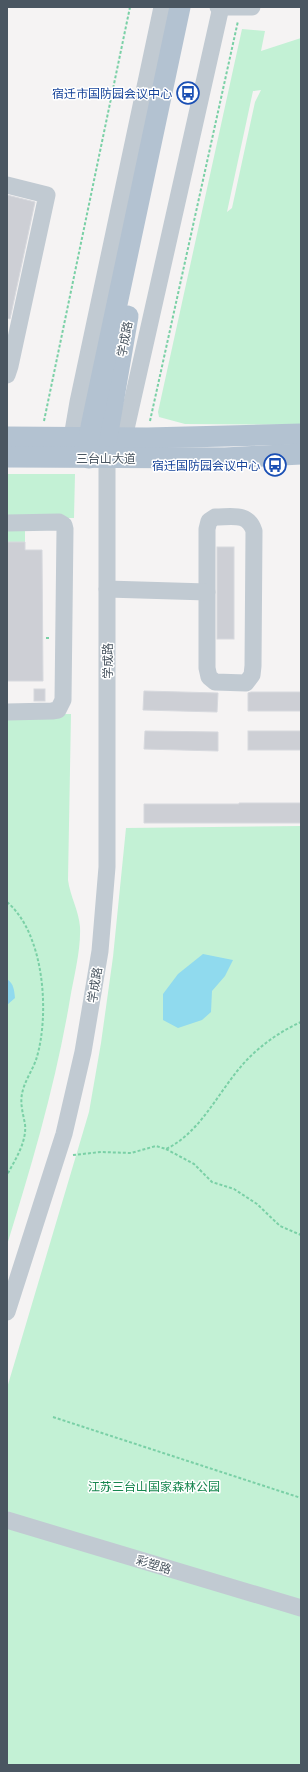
<svg xmlns="http://www.w3.org/2000/svg" width="308" height="1772" font-family="Commissioner,'Noto Sans SC',sans-serif">
<style>
.green{fill:#c3f1d5;fill-rule:evenodd}
.water{fill:#90daee}
.building{fill:#cdcfd5;stroke:#d7d9de}
.lines{fill:none;stroke-linecap:round;stroke-linejoin:round}
.path{stroke:#7ad0a6;stroke-width:2;stroke-dasharray:3 2;stroke-linecap:butt}
.minor{stroke:#c1cad2;stroke-width:17}
.major{stroke:#b3c2d1;stroke-width:21}
.labels{text-anchor:middle;dominant-baseline:central;stroke-width:3;stroke-linejoin:round;paint-order:stroke}
.transit-label{font-size:12px;fill:#164399;stroke:#fff;text-anchor:end}
.street-label{font-size:12px;fill:#4a5661;stroke:#fff}
.park-label{font-size:12px;fill:#17864f;stroke:#fff}
</style>
<rect width="100%" height="100%" fill="#f5f3f3"/>
<g class="green">
<path d="M242,29l23,2 -4,20 40,-13v387l-116,-1 -26,-7 -1,-5zM261,90l-6,12 -23,106 -5,4 26,-121z"/>
<path d="M7,474h68l-1,44h-67z"/>
<rect x="7" y="526" width="18" height="16"/>
<path d="M7,714h64l-3,166c2,16 11,31 12,47 1,23 -6,49 -10,72 -14,84 -38,165 -63,246z"/>
<path d="M301,826v939h-294v-377l82,-276 12,-69 12,-86 13,-129z"/>
</g>
<g class="water">
<path d="M203,954l30,6 -8,16 -13,15 -1,21 -9,8 -24,8 -15,-8v-26l15,-20z"/>
<path d="M7,979c7,5 7,11 8,19l-8,7z"/>
</g>
<g class="building">
<path d="M7,195l28,7 -25,117 -3,-1z"/>
<path d="M7,542h18v8h17l1,131h-36z"/>
<rect x="217" y="547" width="17" height="92"/>
<rect x="34" y="689" width="11" height="12"/>
<path d="M144,691l74,2 -1,19 -74,-2z"/>
<path d="M251,692h50v19h-53v-18z"/>
<path d="M145,731l73,1v19l-74,-2z"/>
<rect x="248" y="731" width="53" height="19"/>
<path d="M239,803h62v20h-157v-19h95z"/>
</g>
<g class="lines">
<g class="path">
<path d="M44,421l86,-414"/>
<path d="M150,421l88,-400"/>
<path d="M46,638h5"/>
<path d="M7,902c38,32 43,114 29,158 -4,11 -12,22 -14,34 -2,9 1,20 3,30 2,18 -10,36 -18,51"/>
<path d="M166,1149l28,15 18,18 22,7 23,15 23,22 21,9"/>
<path d="M73,1155l28,-3 30,1 25,-7 10,3c32,-15 50,-52 72,-79 17,-21 39,-37 63,-48"/>
<path d="M53,1417l248,81"/>
</g>
<g class="minor">
<path d="M218,7h34"/>
<path d="M7,185l40,10 -37,171 -3,9"/>
<path d="M70,449l8,-47 84,-395"/>
<path d="M124,450v-12l97,-431"/>
<path d="M215,517c17,0 33,-5 39,14l-1,135 -1,9 -6,8 -31,-1 -6,-5 -2,-9v-139l2,-8z"/>
<path d="M7,523l52,-1 5,3 1,4 -2,171 -5,10 -6,1 -45,1"/>
<path d="M107,589l100,3"/>
<path d="M7,1312l57,-178 19,-82 17,-101 7,-84v-422"/>
<path d="M7,1520l294,88"/>
</g>
<g class="major">
<path d="M7,437l140,1 154,-4"/>
<path d="M107,438l21,-122"/>
<path d="M7,457l218,1 76,-4"/>
<path d="M89,458v-20l3,-16 88,-415"/>
</g>
</g>
<defs>
<g id="bus-ring" transform="scale(1.15)"><circle r="9.5" fill="#fff" stroke="#1a4fb4" stroke-width="1.5"/><path d="M-5-6H5V4H4V6H2V4H-2V6H-4V4H-5ZM-3.5-4V0h7V-4ZM-3.5 1.2v1.5H-2V1.2ZM2 1.2v1.5H3.5V1.2Z" fill="#1a4fb4"/></g>
</defs>
<g fill-rule="evenodd">
<use href="#bus-ring" x="188" y="93"/>
<use href="#bus-ring" x="275" y="465"/>
</g>
<g class="labels">
<g class="transit-label">
<text x="172" y="93">宿迁市国防园会议中心</text>
<text x="260" y="465">宿迁国防园会议中心</text>
</g>
<g class="street-label">
<text transform="translate(124 339) rotate(-79)">学成路</text>
<text x="106" y="458">三台山大道</text>
<text transform="translate(107 661) rotate(-90)">学成路</text>
<text transform="translate(94 985) rotate(-81)">学成路</text>
<text transform="translate(154 1564) rotate(17)">彩塑路</text>
</g>
<g class="park-label">
<text x="154" y="1486">江苏三台山国家森林公园</text>
</g>
</g>
<rect width="308" height="1772" fill="none" stroke="#4a5661" stroke-width="16"/>
</svg>
